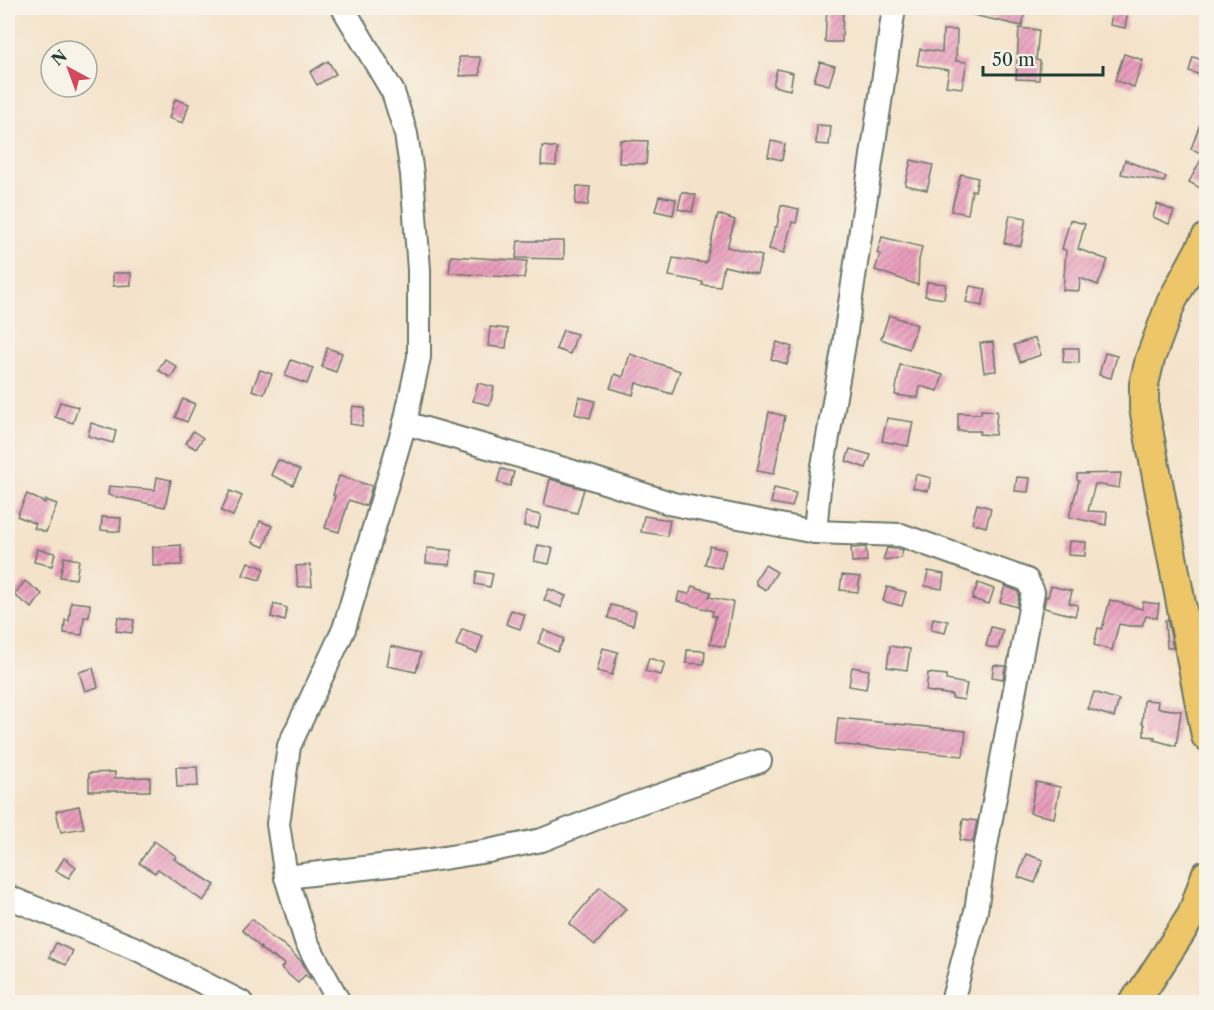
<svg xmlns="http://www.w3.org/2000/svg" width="1214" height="1010" font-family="'Libre Caslon Text',serif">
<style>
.building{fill:url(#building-hatch)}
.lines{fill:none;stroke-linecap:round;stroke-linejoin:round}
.minor-casing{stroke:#6a7768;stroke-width:26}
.major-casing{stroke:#6a7768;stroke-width:32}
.minor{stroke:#fff;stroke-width:22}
.major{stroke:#ecc669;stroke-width:28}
</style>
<defs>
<pattern id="building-hatch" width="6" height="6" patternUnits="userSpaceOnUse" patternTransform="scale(1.5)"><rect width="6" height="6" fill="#ea9dbd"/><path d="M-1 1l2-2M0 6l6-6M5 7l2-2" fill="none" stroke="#bd819a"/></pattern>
</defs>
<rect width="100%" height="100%" fill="#f7f3e8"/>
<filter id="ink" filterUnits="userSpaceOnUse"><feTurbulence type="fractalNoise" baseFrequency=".0167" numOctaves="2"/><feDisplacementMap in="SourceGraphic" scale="12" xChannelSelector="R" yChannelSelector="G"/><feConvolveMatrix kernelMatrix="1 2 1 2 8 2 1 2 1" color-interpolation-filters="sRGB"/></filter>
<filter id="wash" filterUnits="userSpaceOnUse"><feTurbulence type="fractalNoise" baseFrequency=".008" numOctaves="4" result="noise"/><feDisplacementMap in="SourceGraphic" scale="24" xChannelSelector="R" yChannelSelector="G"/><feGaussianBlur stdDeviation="1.35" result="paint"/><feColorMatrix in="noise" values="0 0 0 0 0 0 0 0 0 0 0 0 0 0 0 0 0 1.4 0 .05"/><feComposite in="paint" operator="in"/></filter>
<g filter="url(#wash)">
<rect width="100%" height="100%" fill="#f4e3ca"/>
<g id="blocks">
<g class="building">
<path d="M827,8h16l-1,34h-17z"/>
<path d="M965,8h61l-4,18 -58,-13z"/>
<path d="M1113,8l15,2 -3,18 -15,-3z"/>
<path d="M1019,28l20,2 -3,30 4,1 -1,19 -23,-1z"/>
<path d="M943,30h14l-1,31 11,1 -5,26 -16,-2 3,-16 -32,-5 3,-16 22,3z"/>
<path d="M1124,54l19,6 -9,27 -19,-7z"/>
<path d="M459,57h21v18l-20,1z"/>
<path d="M1193,57l13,4v16l-17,-6z"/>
<path d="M328,61l8,13 -19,11 -7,-13z"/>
<path d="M820,62l15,4 -6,19 -15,-4z"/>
<path d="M777,69l16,4 -3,17 -17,-4z"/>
<path d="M175,99l14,5 -6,19 -14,-5z"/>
<path d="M1205,110h1v81l-17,-9 15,-28 -13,-5z"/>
<path d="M817,125l14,1 -2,19 -13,-1z"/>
<path d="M620,140l28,1 -2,23 -27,-1z"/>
<path d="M771,141l14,3 -3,16 -14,-3z"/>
<path d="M542,146l15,2 -1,18 -15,-1z"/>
<path d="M911,160l22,5 -6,25 -22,-5z"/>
<path d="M1125,160l41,17 -2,5 -43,-8z"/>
<path d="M961,174l17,4 -3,13 -3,-1 -4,24 -17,-3z"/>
<path d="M577,186l13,1 -2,18 -13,-1z"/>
<path d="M682,192l14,3 -4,17 -14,-3z"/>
<path d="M659,196l17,3 -3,16 -18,-4z"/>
<path d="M1157,204l17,7 -5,13 -16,-7z"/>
<path d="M781,205l18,4 -3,14 -4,-1 -8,31 -15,-4 6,-22h2z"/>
<path d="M718,214l17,6 -8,27 35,9 -5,18 -33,-8 -4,21 -18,-2 1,-3 -34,-6 4,-18 33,5z"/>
<path d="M1010,215l16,3 -5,28 -17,-3z"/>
<path d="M1070,220l15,4 -7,25 30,11 -10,25 -18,-7 -1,13 -16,-1 3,-40 -4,-1z"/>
<path d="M882,237l40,10 -3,13 -1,25 -43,-15 5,-16 -3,-1z"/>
<path d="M518,241h46v18l-48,-1z"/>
<path d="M451,256l76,5 -3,17 -75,-5z"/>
<path d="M113,273h18v12l-18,1z"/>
<path d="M927,282l19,2 -2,15 -19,-3z"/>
<path d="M970,286l16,3 -4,17 -16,-4z"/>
<path d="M889,315l28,10 -8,24 -28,-10z"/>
<path d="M490,327l18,2 -2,19 -18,-2z"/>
<path d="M563,330l14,4 -7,20 -14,-5z"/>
<path d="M1035,338l6,17 -21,7 -6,-17z"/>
<path d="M777,342l15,5 -5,17 -16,-5z"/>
<path d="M993,342l3,29 -12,1 -4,-29z"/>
<path d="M327,348l15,5 -6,19 -14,-5z"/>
<path d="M1064,348h15v15l-16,-1z"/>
<path d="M1105,353l12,3 -6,22 -12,-3z"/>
<path d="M630,354l50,17 -8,23 -36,-11 -3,12 -23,-7 5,-14 8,3z"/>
<path d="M165,359l12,8 -6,11 -13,-8z"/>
<path d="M291,360l22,8 -6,16 -22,-8z"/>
<path d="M900,365l23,4 20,6 -5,16 -18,-5 -2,12 -23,-3z"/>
<path d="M260,370l12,4 -8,20 -12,-4z"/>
<path d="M478,383l16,4 -4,18 -17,-4z"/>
<path d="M579,397l16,4 -5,17 -15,-4z"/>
<path d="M183,399l12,5 -8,18 -12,-5z"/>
<path d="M60,402l18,5 -5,16 -18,-6z"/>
<path d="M353,406l12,2 -3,18 -12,-2z"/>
<path d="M981,410l16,1 -2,24 -16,-1 1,-3h-22v-18l23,1z"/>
<path d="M769,412l16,4 -11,58 -17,-3z"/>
<path d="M887,418l26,4 -5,24 -26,-5z"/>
<path d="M91,423l25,8 -3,12 -25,-7z"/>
<path d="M193,431l10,7 -7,11 -10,-6z"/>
<path d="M850,449l21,6 -5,13 -20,-7z"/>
<path d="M278,460l22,10 -7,15 -22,-10z"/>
<path d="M501,469l13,3 -4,14 -13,-4z"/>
<path d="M1121,473l-2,15 -24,-4 -7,27 19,1 -1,13 -37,-8 10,-36 -2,-1v-6z"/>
<path d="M916,474l15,4 -3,13 -15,-3z"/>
<path d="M339,476l33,10 -6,20 -17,-6 -10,32 -14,-4 10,-32 -2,-1z"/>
<path d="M157,477l14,3 -6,27 -57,-12 1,-9 46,4z"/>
<path d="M1017,477l13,1 -2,14 -13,-1z"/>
<path d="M550,479l34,10 -7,24 -33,-8z"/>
<path d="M774,488l22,5 -4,14 -21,-4z"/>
<path d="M230,491l12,5 -9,20 -12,-5z"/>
<path d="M27,494l18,9 1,-3 11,4 -11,28 -12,-4 2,-4 -19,-8z"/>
<path d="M977,504l14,4 -5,19 -14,-4z"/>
<path d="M526,512l15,3 -3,13 -14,-2z"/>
<path d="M644,516l26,4 -3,16 -26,-4z"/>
<path d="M102,517l19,1 -1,14 -19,-2z"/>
<path d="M260,521l12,5 -8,21 -12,-5z"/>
<path d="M1069,541l17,1 -1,14 -17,-1z"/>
<path d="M181,545l1,20 -29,1v-19z"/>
<path d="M538,545l15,3 -4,16 -15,-3z"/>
<path d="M710,546l16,4 -5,18 -16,-4z"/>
<path d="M866,547l1,14 -15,1 -1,-14z"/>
<path d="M427,548l25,2 -2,15 -24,-2z"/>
<path d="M887,548l16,2 -2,8 -18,2z"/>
<path d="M37,549l18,4 -3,13 -18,-4z"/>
<path d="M64,557l15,3 -3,19 -16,-2z"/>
<path d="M248,562l16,6 -4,12 -17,-5z"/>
<path d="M310,565l2,21 -14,1 -2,-21z"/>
<path d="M765,565l12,7 -11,18 -10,-6v-5z"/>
<path d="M477,571l16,3 -3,13 -15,-3z"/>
<path d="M928,571l16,3 -2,15 -17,-3z"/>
<path d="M842,575l18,2 -2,15 -18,-2z"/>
<path d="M25,581l17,13 -10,14 -18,-13z"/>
<path d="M978,583l16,6 -5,15 -17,-5z"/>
<path d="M692,586l19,6 -2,5 24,5 -8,45 -15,-3 6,-28h-4l1,-5 -36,-10 2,-9 10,2z"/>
<path d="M1005,586l12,5 2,3 -2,13 -17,-5z"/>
<path d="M1051,586l21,5 -3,12 9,2 -3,11 -31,-8 2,-12 2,1z"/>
<path d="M887,587l19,5 -4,14 -19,-5z"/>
<path d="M549,589l17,7 -5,11 -17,-7z"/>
<path d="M1110,600l32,9 1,-7 16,2 -2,14 -11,-2 -4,10h-13l-10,-2 -7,26 -18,-5 4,-17 4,1z"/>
<path d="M71,602l19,2 -1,13h-5l-2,18 -18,-2 1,-13 4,1z"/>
<path d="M274,604l13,4 -2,13 -14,-4z"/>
<path d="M611,605l25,6 -3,14 -25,-7z"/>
<path d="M511,610l14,5 -5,14 -14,-5z"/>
<path d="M118,617l16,3 -2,13 -16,-2z"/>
<path d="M933,618l15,3 -3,12 -14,-3z"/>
<path d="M1167,619l6,29h-6l-2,-28z"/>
<path d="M991,627l12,3 -5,19 -12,-3z"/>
<path d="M462,629l21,7 -6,17 -21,-8z"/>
<path d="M544,630l20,9 -7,13 -19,-9z"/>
<path d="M391,646l30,7 -5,19 -29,-6z"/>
<path d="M890,646l20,3 -3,21 -20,-3z"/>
<path d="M603,648l15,4 -6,23 -15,-4z"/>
<path d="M687,650l18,1 -1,13 -18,-1z"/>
<path d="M649,658l16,5 -4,12 -16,-4z"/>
<path d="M994,665l11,1 -2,13 -11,-2z"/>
<path d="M852,667l17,3 -3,19 -17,-3z"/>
<path d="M93,668l5,19 -13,4 -6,-19z"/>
<path d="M928,673l18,2v5l21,4 -3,16 -12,-2v-3l-26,-4z"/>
<path d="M1094,692l25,8 -5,17 -26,-8z"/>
<path d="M1144,700l14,1 -1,7 24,3 -5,35 -22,-6 1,-3 -11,-1v-12l-2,-1z"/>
<path d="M838,718l128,13 -3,25 -128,-12z"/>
<path d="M176,767h21l1,19 -21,1z"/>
<path d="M115,772v6l35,-1v14h-61v-18z"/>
<path d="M1036,782l24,5 -6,31 -24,-5z"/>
<path d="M79,806l5,22 -23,4 -5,-21z"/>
<path d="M963,819l14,2 -4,21 -13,-2z"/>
<path d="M154,841l22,15 -2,3 41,26 -12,16 -45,-32 -3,4 -16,-10z"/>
<path d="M1026,854l17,6 -8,23 -17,-6z"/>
<path d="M64,858l12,9 -7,11 -13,-7z"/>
<path d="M600,887l26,22 -31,36 -26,-21z"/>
<path d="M252,919l19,18 13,8 18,17 9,17 -6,-4 -7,8 -17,-15 4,-4 -25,-15 1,-1 -19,-18z"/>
<path d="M56,943l17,8 -7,14 -17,-8z"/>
</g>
</g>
</g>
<g filter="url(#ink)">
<use href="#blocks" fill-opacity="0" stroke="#6a7768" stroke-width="1.5"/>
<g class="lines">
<g class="minor-casing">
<g id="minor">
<path d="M405,423l159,46 109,35 142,28 86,3 126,45 6,12 -49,264 -8,55 -24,91"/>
<path d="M815,532l4,-43 25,-145 50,-336"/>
<path d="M286,877l138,-16 64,-10 54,-11 70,-28 148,-51"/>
<path d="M8,897l131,53 102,52"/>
<path d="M339,1002l-33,-61 -20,-64 -8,-53 11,-78 55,-117 61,-206 14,-66v-87l-7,-96 -6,-40 -13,-42 -50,-84"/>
</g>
</g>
<g class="major-casing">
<g id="major">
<path d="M1206,238l-35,65 -21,56 -6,25v24l62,328"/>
<path d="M1133,1002l9,-10 50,-77 14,-40"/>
</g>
</g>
<use href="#minor" class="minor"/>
<use href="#major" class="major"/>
</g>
</g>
<rect width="1214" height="1010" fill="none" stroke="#f7f3e8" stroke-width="30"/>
<g transform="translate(69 69) rotate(319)"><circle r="28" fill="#f7f3e8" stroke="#a1aaa0" stroke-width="1.5"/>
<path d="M0-4.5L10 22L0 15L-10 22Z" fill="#d1495b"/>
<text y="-9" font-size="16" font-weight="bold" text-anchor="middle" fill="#1f3d34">N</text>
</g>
<path d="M983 66v9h120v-9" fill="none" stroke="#1f3d34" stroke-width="3"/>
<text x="992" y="66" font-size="18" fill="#1f3d34" stroke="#f7f3e8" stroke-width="4.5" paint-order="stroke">50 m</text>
</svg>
